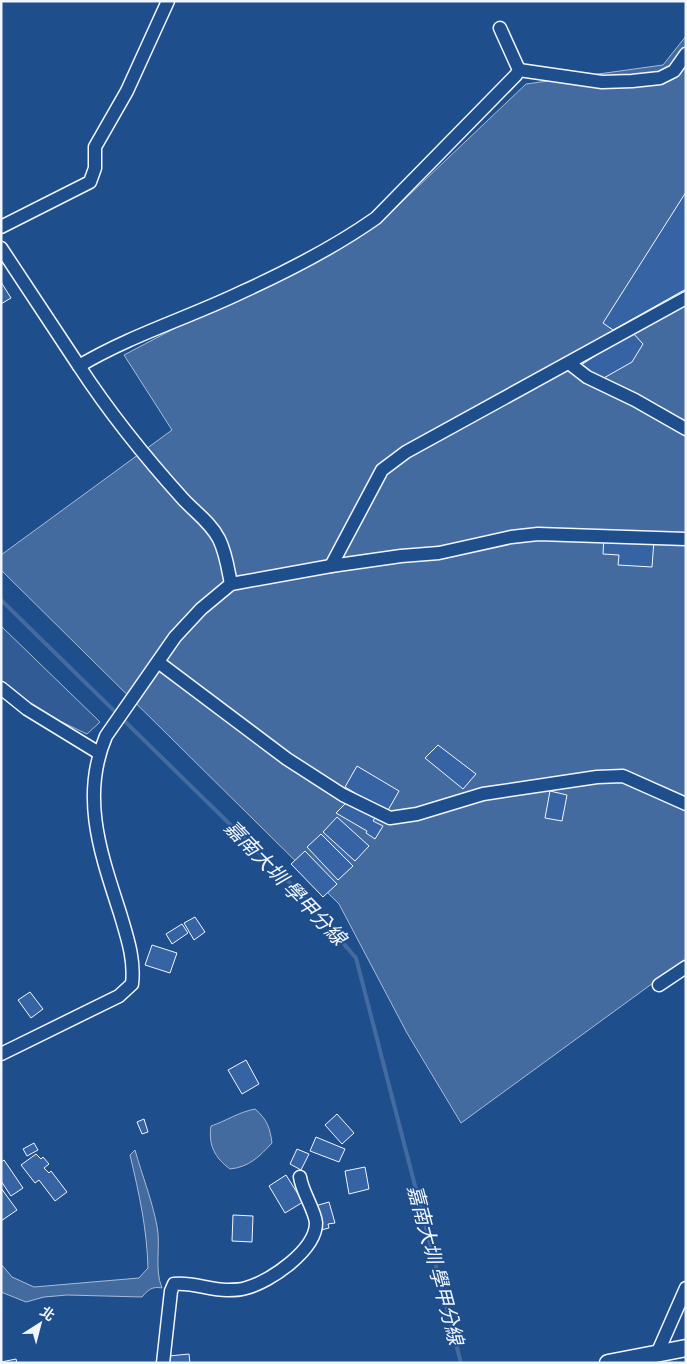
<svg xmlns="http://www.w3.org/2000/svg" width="687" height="1364" font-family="Karla,'Noto Sans TC',sans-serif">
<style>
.built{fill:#305b95;stroke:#a8bbd7}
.water{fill:#446ba0;stroke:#a8bbd7}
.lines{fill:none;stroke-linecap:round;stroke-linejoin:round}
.stream{stroke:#446ba0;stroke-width:4}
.building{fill:#3563a3;stroke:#f2f6ff}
.minor-casing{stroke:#f2f6ff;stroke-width:15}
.major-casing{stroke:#f2f6ff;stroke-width:19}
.minor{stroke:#1f4e8c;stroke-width:12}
.major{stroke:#1f4e8c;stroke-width:16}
.labels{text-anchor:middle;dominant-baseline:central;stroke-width:4;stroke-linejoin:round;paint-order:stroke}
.water-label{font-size:20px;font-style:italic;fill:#f2f6ff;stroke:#1f4e8c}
</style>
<rect width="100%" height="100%" fill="#1f4e8c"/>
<path class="built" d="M1,626l99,96 -13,12 -76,-36 -10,-9z"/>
<g class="water">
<path d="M686,36v923l-225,164 -54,-90 -68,-129 -338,-334v-15l171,-125 -48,-75 262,-138 140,-133 137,-19z"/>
<path d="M255,1109c12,10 15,19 17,34 -13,14 -23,24 -42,26 -15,-11 -22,-24 -19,-43 15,-5 28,-14 44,-17z"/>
<path d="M135,1150c7,25 17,50 22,76 4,20 -3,43 5,62 -10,-2 -14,2 -20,9l-75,-2 -23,2 -18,5 -25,-10v-28l11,13 22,10 105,-9 9,-10c-1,-39 -9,-75 -18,-113z"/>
</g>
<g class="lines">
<path class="stream" d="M1,600l295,289 60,69 105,405"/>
</g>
<g class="building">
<path d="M686,192v97l-73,41 -10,-7z"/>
<path d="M1,282l10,16 -10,6z"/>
<path d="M632,332l11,12 -11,18 -30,17 -24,-12z"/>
<path d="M604,537l50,3 -2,27 -34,-2 1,-10 -16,-1z"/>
<path d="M438,745l38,29 -13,15 -38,-31z"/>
<path d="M357,766l42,25 -12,21 -42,-25z"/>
<path d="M550,791l17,4 -5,26 -17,-3z"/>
<path d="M348,801l28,15 -3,5 10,5 -8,13 -9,-6 1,-2 -31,-18z"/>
<path d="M337,817l32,29 -14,15 -32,-29z"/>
<path d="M321,834l32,32 -15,14 -31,-33z"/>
<path d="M305,851l32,33 -14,13 -32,-33z"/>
<path d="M195,917l10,15 -11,8 -10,-17z"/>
<path d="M182,924l6,9 -16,11 -6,-10z"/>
<path d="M152,945l25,8 -7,20 -25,-8z"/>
<path d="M30,992l13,17 -12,9 -13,-18z"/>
<path d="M246,1060l13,24 -17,10 -14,-24z"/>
<path d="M337,1114l17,19 -12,11 -17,-19z"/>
<path d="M144,1119l4,13 -6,2 -5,-12z"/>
<path d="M316,1137l29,12 -6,13 -29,-11z"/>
<path d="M34,1143l4,7 -11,6 -4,-7z"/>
<path d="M297,1149l12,5 -8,16 -11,-6z"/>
<path d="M36,1154l5,5 2,-2 6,7 -5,4 5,5 2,-2 16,21 -12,9 -16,-21 -4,3 -14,-18z"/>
<path d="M4,1160l19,28 -12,8 -10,-15v-19z"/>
<path d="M365,1167l4,22 -20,5 -4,-23z"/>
<path d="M286,1175l17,27 -18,11 -16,-27z"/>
<path d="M1,1188l16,22 -16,11z"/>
<path d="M329,1202l6,21 -7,1 1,4 -8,2 -6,-24z"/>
<path d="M233,1215l20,1 -1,26 -20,-1z"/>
<path d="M189,1354l1,9h-22l1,-7z"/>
<path d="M16,1359l1,4h-16v-1z"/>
</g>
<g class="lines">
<g class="minor-casing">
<g id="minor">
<path d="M519,70l83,12 30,-1 28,-3 14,-7 12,-17"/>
<path d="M1,227l89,-45 5,-14v-21l32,-56 41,-90"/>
<path d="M1,248l78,118c52,-31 109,-48 163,-74 46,-21 93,-45 134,-74l140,-143 3,-5 -19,-42"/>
<path d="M569,363l18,14 48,23 51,29"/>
<path d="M79,366c30,46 67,92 104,133 12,13 27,23 36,40 7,14 9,30 12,45"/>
<path d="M331,566l51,-96 24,-18 280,-154"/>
<path d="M158,662l129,97 56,36 47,23 27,-4 66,-20 114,-17 26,-1 63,28"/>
<path d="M1,688l26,21 72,44"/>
<path d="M659,985l27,-18"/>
<path d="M1,1054l118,-58 13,-12c3,-25 -5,-47 -12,-71 -19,-59 -40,-116 -14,-177l69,-99 26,-28 30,-25 100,-18 70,-10 38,-3 72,-16 27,-3 148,5"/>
<path d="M657,1354l29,-66"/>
<path d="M163,1363l8,-72 3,-7c19,-2 35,6 53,6 6,0 14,0 19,-2 24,-6 70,-38 70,-65 -1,-13 -14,-31 -16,-46"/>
</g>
</g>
<g class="major-casing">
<path id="major" d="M608,1363l78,-15"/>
</g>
<use href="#minor" class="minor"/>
<use href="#major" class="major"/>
</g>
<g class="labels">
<g class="water-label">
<text transform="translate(285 883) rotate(46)">嘉南大圳 學甲分線</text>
<text transform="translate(435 1265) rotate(75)">嘉南大圳 學甲分線</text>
</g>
</g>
<rect width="687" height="1364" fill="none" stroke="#f2f6ff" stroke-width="5"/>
<g transform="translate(40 1324) rotate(36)" stroke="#1f4e8c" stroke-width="4" paint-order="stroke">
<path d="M0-4L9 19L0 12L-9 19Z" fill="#f2f6ff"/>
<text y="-8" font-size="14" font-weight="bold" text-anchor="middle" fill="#f2f6ff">北</text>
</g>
</svg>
